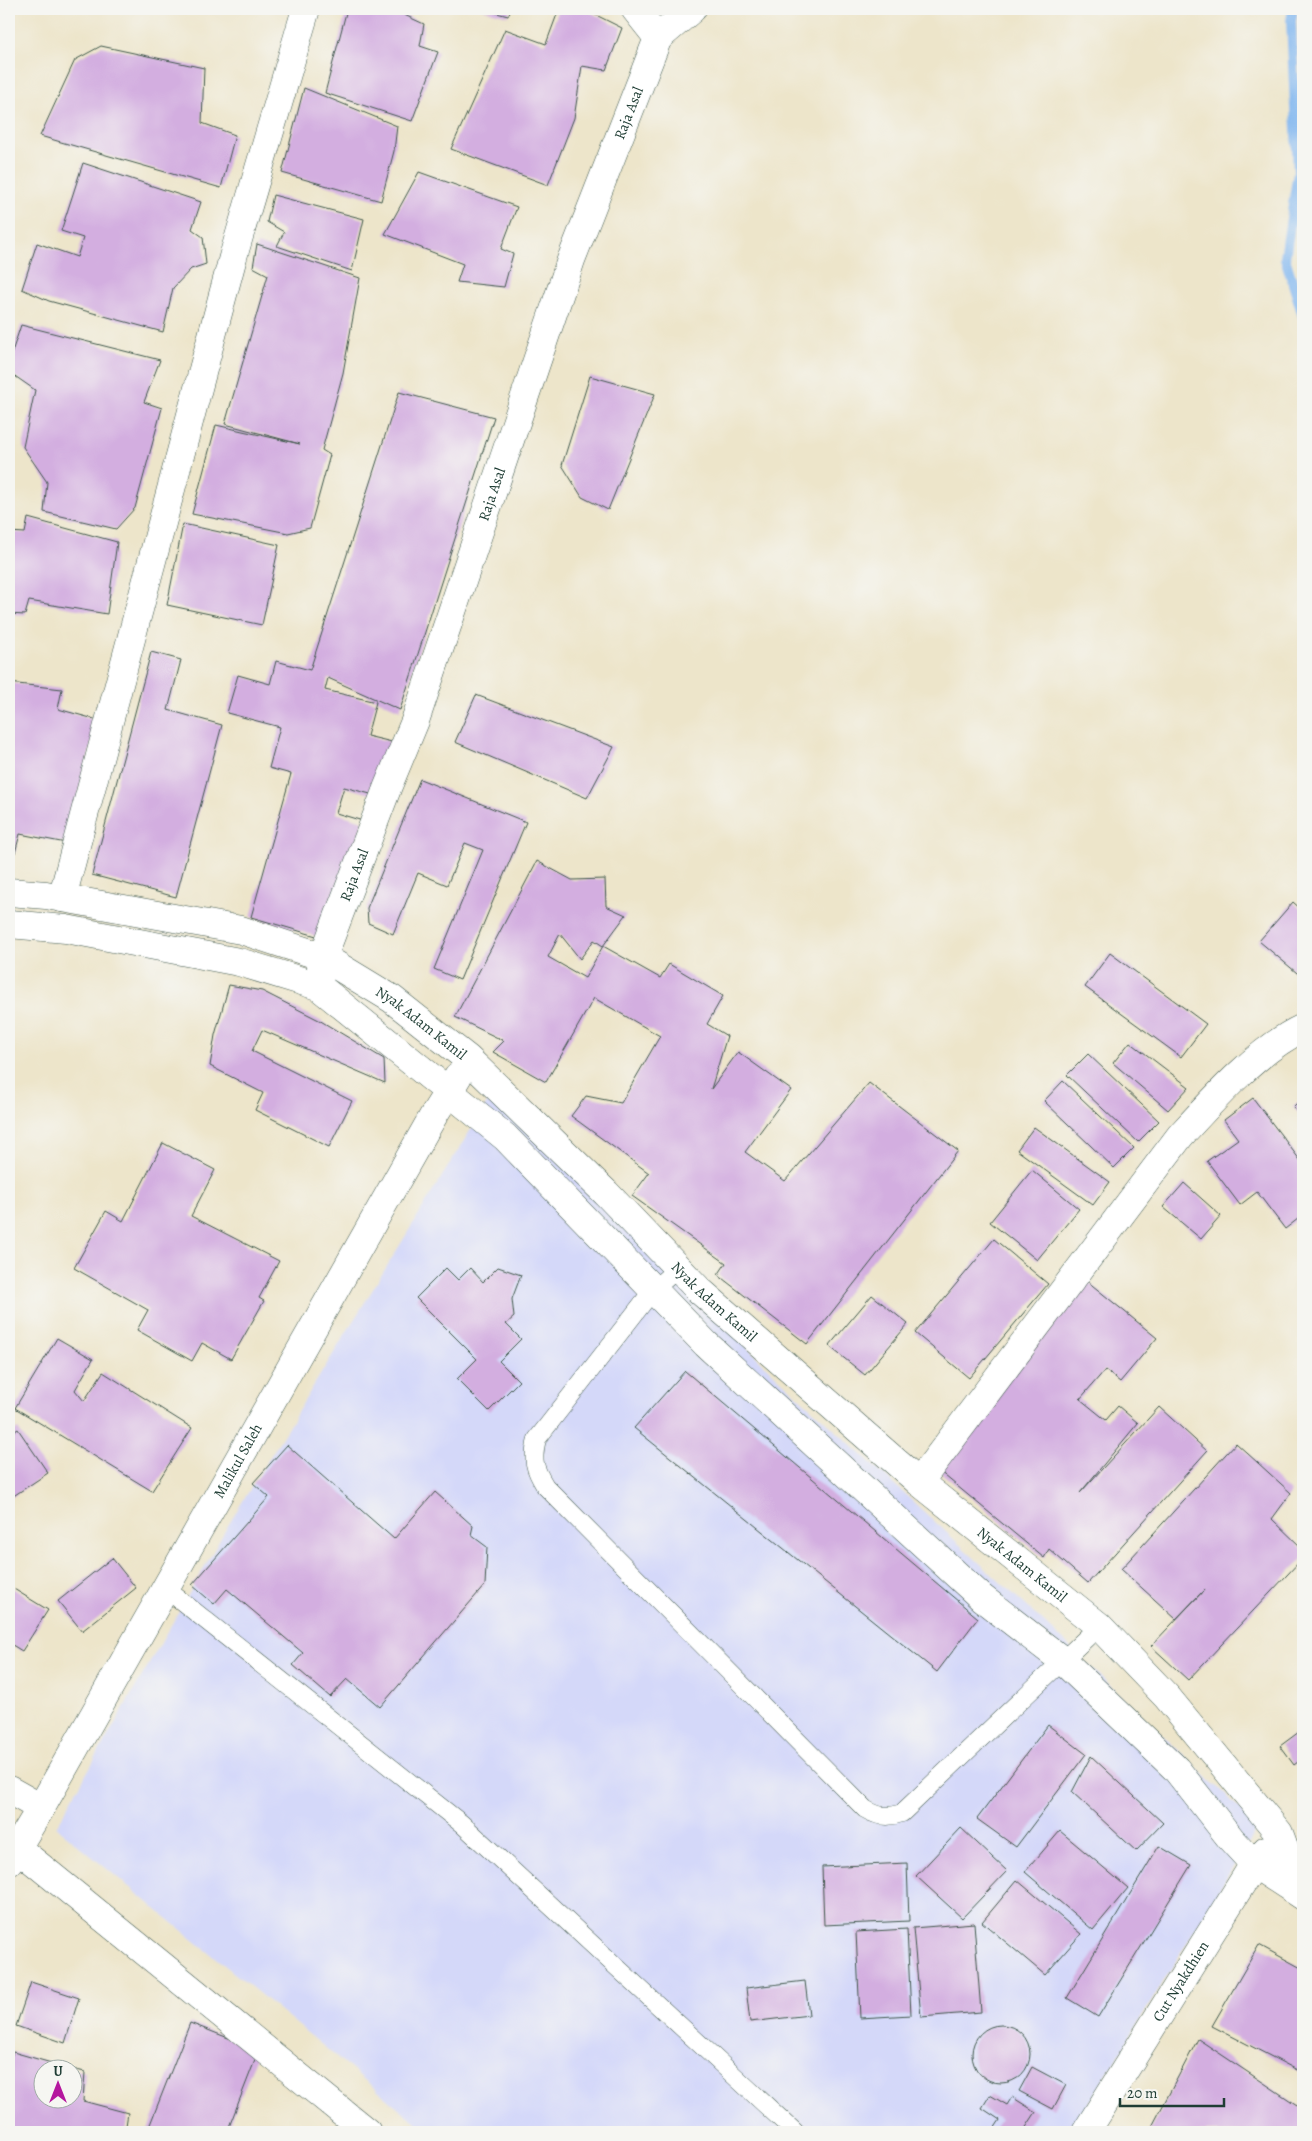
<svg xmlns="http://www.w3.org/2000/svg" width="1312" height="2141" font-family="Alegreya,serif">
<style>
.built{fill:#d4d8f9}
.lines{fill:none;stroke-linecap:round;stroke-linejoin:round}
.stream{stroke:#80b6ef;stroke-width:10}
.building{fill:#d3aee0;fill-rule:evenodd}
.service-casing{stroke:#3e564a;stroke-width:19}
.minor-casing{stroke:#3e564a;stroke-width:29}
.service{stroke:#fff;stroke-width:18}
.minor{stroke:#fff;stroke-width:28}
.labels{text-anchor:middle;dominant-baseline:central;stroke-width:4.5;stroke-linejoin:round;paint-order:stroke}
.street-label{font-size:15px;fill:#1f3d34;stroke:#f6f6f2}
</style>
<rect width="100%" height="100%" fill="#f6f6f2"/>
<filter id="ink" filterUnits="userSpaceOnUse"><feTurbulence type="fractalNoise" baseFrequency=".02" numOctaves="2"/><feDisplacementMap in="SourceGraphic" scale="10" xChannelSelector="R" yChannelSelector="G"/><feConvolveMatrix kernelMatrix="1 2 1 2 8 2 1 2 1" color-interpolation-filters="sRGB"/></filter>
<filter id="wash" filterUnits="userSpaceOnUse"><feTurbulence type="fractalNoise" baseFrequency=".0096" numOctaves="4" result="noise"/><feDisplacementMap in="SourceGraphic" scale="20" xChannelSelector="R" yChannelSelector="G"/><feGaussianBlur stdDeviation="1.12" result="paint"/><feColorMatrix in="noise" values="0 0 0 0 0 0 0 0 0 0 0 0 0 0 0 0 0 1.4 0 .05"/><feComposite in="paint" operator="in"/></filter>
<g filter="url(#wash)">
<rect width="100%" height="100%" fill="#ede5ca"/>
<path class="built" d="M492,1095l280,277 262,241 224,213 -186,306h-644l-372,-305 174,-305z"/>
<g class="lines">
<path class="stream" d="M1293,9l-2,12 7,151 -13,86 18,58"/>
</g>
<g id="blocks">
<g class="building">
<path d="M347,9h54l-1,4 24,11 -4,22 18,6 -26,69 -87,-28z"/>
<path d="M482,9h29l-3,7z"/>
<path d="M559,9h25l38,19 -16,42 -24,-4 -8,52 -26,67 -97,-36 54,-120 41,15z"/>
<path d="M101,46l103,22 -2,55 33,12 -14,53 -181,-52 35,-76z"/>
<path d="M304,88l93,38 -3,25 -13,50 -99,-28z"/>
<path d="M83,163l118,39 -9,27 11,8 3,27 -15,5 -18,19 -10,44 -114,-31 -27,-12 15,-46 40,14 6,-19 -22,-7z"/>
<path d="M419,172l98,35 -16,42 12,5 -9,33 -47,-5 6,-18 -78,-30z"/>
<path d="M273,195l91,24 -12,52 -75,-25 7,-14 -17,-10z"/>
<path d="M257,244l103,34 -17,95 -21,77 8,5 -20,73 -22,5 -96,-19 24,-89 84,19 -75,-20 43,-149 -15,-8z"/>
<path d="M21,325l139,35 -16,42 18,6 -27,100 -19,21 -72,-17 3,-30 -24,-35 12,-57 -26,-18v-11z"/>
<path d="M590,376l65,18 -47,116 -26,-13 -20,-32z"/>
<path d="M399,392l95,25 -94,293 -72,-32 -3,12 51,12 -9,34 25,6 -14,54 -34,-9 -8,26 27,8 -33,119 -79,-23 40,-143 -22,-6 11,-41 -53,-14 11,-38 32,9 6,-23 34,9z"/>
<path d="M28,518l89,24 -10,72 -78,-13 -4,14 -16,-1v-82l16,1z"/>
<path d="M183,524l96,21 -17,80 -95,-20z"/>
<path d="M151,652l30,8 -13,50 54,15 -46,172 -84,-22z"/>
<path d="M9,683l53,6 -4,20 40,11 -32,123 -46,-9 -5,19 -6,-1z"/>
<path d="M476,695l138,52 -27,51 -132,-56z"/>
<path d="M420,779l106,43 -66,158 -26,-11 49,-119 -18,-7 -18,42 -29,-12 -25,61 -25,-11 -1,-15z"/>
<path d="M537,861l35,19 33,-1 1,27 20,9 -23,31 57,32 9,-14 54,32 -16,28 20,12 -16,53 27,-37 53,38 -46,62 40,29 84,-98 89,68 -151,193 -89,-69 8,-12 -94,-67 17,-23 -78,-57 15,-20 35,7 39,-67 -66,-38 -48,84 -53,-30 11,-11 -49,-24zM560,934l20,25 14,-19 9,6 -18,32 -37,-21z"/>
<path d="M1293,902l10,9v67l-44,-37z"/>
<path d="M1110,953l96,71 -25,33 -96,-70z"/>
<path d="M229,985l33,6 57,29 65,39 1,24 -123,-53 -10,21 100,50 -23,46 -74,-37 8,-17 -53,-27 5,-31z"/>
<path d="M1130,1042l59,45 -21,23 -55,-47z"/>
<path d="M1088,1054l71,67 -21,21 -71,-67z"/>
<path d="M1063,1081l71,67 -20,20 -70,-67z"/>
<path d="M1303,1097v21l-10,-11z"/>
<path d="M1253,1098l50,66v51l-18,14 -28,-37 -17,13 -33,-44 31,-22 -14,-19z"/>
<path d="M1034,1127l76,55 -17,23 -76,-55z"/>
<path d="M163,1143l52,27 -24,46 88,45 -20,37 5,3 -33,58 -29,-16 -10,18 -55,-31 11,-20 -74,-42 32,-57 17,10z"/>
<path d="M1032,1170l47,39 -42,51 -47,-38z"/>
<path d="M1184,1183l37,33 -20,23 -38,-32z"/>
<path d="M994,1239l54,45 -79,94 -54,-45z"/>
<path d="M498,1267l23,8 -9,24 2,18 -8,7 15,15 -22,22 20,20 -30,30 -32,-32 20,-20 -61,-61 30,-30 12,12 12,-12 13,14z"/>
<path d="M1087,1281l70,57 -37,44 -15,-12 -25,29 26,21 12,-14 20,17 -58,70 79,-86 48,44 -119,132 -39,-34 -5,9 -111,-92z"/>
<path d="M872,1295l36,29 -43,51 -36,-29z"/>
<path d="M57,1338l36,21 -18,31 9,11 19,-29 89,56 -40,63 -137,-83z"/>
<path d="M685,1371l293,247 -41,54 -303,-244z"/>
<path d="M18,1429l30,44 -39,26v-64z"/>
<path d="M1236,1443l55,50 -19,26 31,30v9l-115,122 -37,-34 54,-57 -29,30 -55,-50z"/>
<path d="M287,1445l107,94 41,-47 38,34 -2,9 16,12 -2,38 -105,122 -33,-28 -17,18 -37,-32 10,-12 -76,-64 -13,15 -22,-19 77,-88 -16,-14z"/>
<path d="M112,1558l24,30 -54,43 -24,-30z"/>
<path d="M9,1586l39,24 -26,41 -13,-8z"/>
<path d="M1048,1725l38,29 -70,93 -39,-28z"/>
<path d="M1303,1729v29l-9,7 -14,-19z"/>
<path d="M1091,1756l72,67 -27,28 -64,-59z"/>
<path d="M961,1828l46,43 -45,47 -46,-42z"/>
<path d="M1060,1831l68,57 -35,42 -68,-58z"/>
<path d="M1159,1846l32,19 -93,152 -31,-19z"/>
<path d="M907,1863l2,58 -85,4 -2,-58z"/>
<path d="M1017,1880l64,54 -36,41 -63,-53z"/>
<path d="M974,1923l7,89 -60,5 -8,-89z"/>
<path d="M907,1929l4,86 -51,3 -4,-86z"/>
<path d="M1259,1945l44,24v104l-91,-47z"/>
<path d="M805,1981l4,34 -59,7 -4,-34z"/>
<path d="M31,1982l48,16 -14,45 -49,-17z"/>
<path d="M190,2023l69,27 -32,82h-80z"/>
<circle cx="1001" cy="2054" r="29"/>
<path d="M1198,2039l105,70v23h-154z"/>
<path d="M13,2052l56,16h-27v30h30v-29l13,3 -2,29 45,12 -3,19h-116v-70z"/>
<path d="M1032,2067l34,18 -13,24 -34,-18z"/>
<path d="M990,2095l17,10 5,-8 24,15 -13,20h-31l8,-12 -18,-12z"/>
</g>
</g>
</g>
<g filter="url(#ink)">
<use href="#blocks" fill-opacity="0" stroke="#3e564a" stroke-width="1"/>
<g class="lines">
<g class="service-casing">
<g id="service">
<path d="M678,1268l-25,22 -116,149c-5,21 -3,29 8,47l320,323c13,8 24,9 37,4l197,-187"/>
<path d="M165,1588l297,236 333,308"/>
</g>
</g>
<g class="minor-casing">
<g id="minor">
<path d="M658,38l34,-29"/>
<path id="s1" d="M9,892l37,3 195,35 82,27 69,42 76,60 138,134 93,97 220,192 180,144 68,71 112,136 23,62"/>
<path d="M62,898l171,-641 73,-248"/>
<path d="M9,924l57,5 173,33 79,24 187,151 201,207 276,254 80,62 114,109 55,70 23,25 49,32"/>
<path id="s2" d="M320,975l3,-18 65,-171 27,-65 156,-461 87,-222 -23,-29"/>
<path d="M919,1482l261,-346c33,-36 78,-87 123,-108"/>
<path d="M9,1790l32,18"/>
<path d="M16,1847l351,285"/>
<path id="s3" d="M9,1861l32,-53 394,-695 23,-37"/>
<path id="s4" d="M1086,2132l168,-268 12,-14"/>
</g>
</g>
<use href="#service" class="service"/>
<use href="#minor" class="minor"/>
</g>
</g>
<g class="labels">
<g class="street-label">
<text stroke="none"><textPath href="#s2" startOffset="916">Raja Asal</textPath></text>
<text stroke="none"><textPath href="#s2" startOffset="511">Raja Asal</textPath></text>
<text stroke="none"><textPath href="#s2" startOffset="106">Raja Asal</textPath></text>
<text stroke="none"><textPath href="#s1" startOffset="440">Nyak Adam Kamil</textPath></text>
<text stroke="none"><textPath href="#s1" startOffset="845">Nyak Adam Kamil</textPath></text>
<text stroke="none"><textPath href="#s3" startOffset="461">Malikul Saleh</textPath></text>
<text stroke="none"><textPath href="#s1" startOffset="1250">Nyak Adam Kamil</textPath></text>
<text stroke="none"><textPath href="#s4" startOffset="178">Cut Nyakdhien</textPath></text>
</g>
</g>
<rect width="1312" height="2141" fill="none" stroke="#f6f6f2" stroke-width="30"/>
<g transform="translate(58 2084)"><circle r="24" fill="#f6f6f2" stroke="#a0aca6"/>
<path d="M0-4L9 19L0 12L-9 19Z" fill="#b5179e"/>
<text y="-8" font-size="14" font-weight="bold" text-anchor="middle" fill="#1f3d34">U</text>
</g>
<path d="M1120 2098v8h104v-8" fill="none" stroke="#1f3d34" stroke-width="2.5"/>
<text x="1127" y="2098" font-size="15" fill="#1f3d34" stroke="#f6f6f2" stroke-width="4" paint-order="stroke">20 m</text>
</svg>
